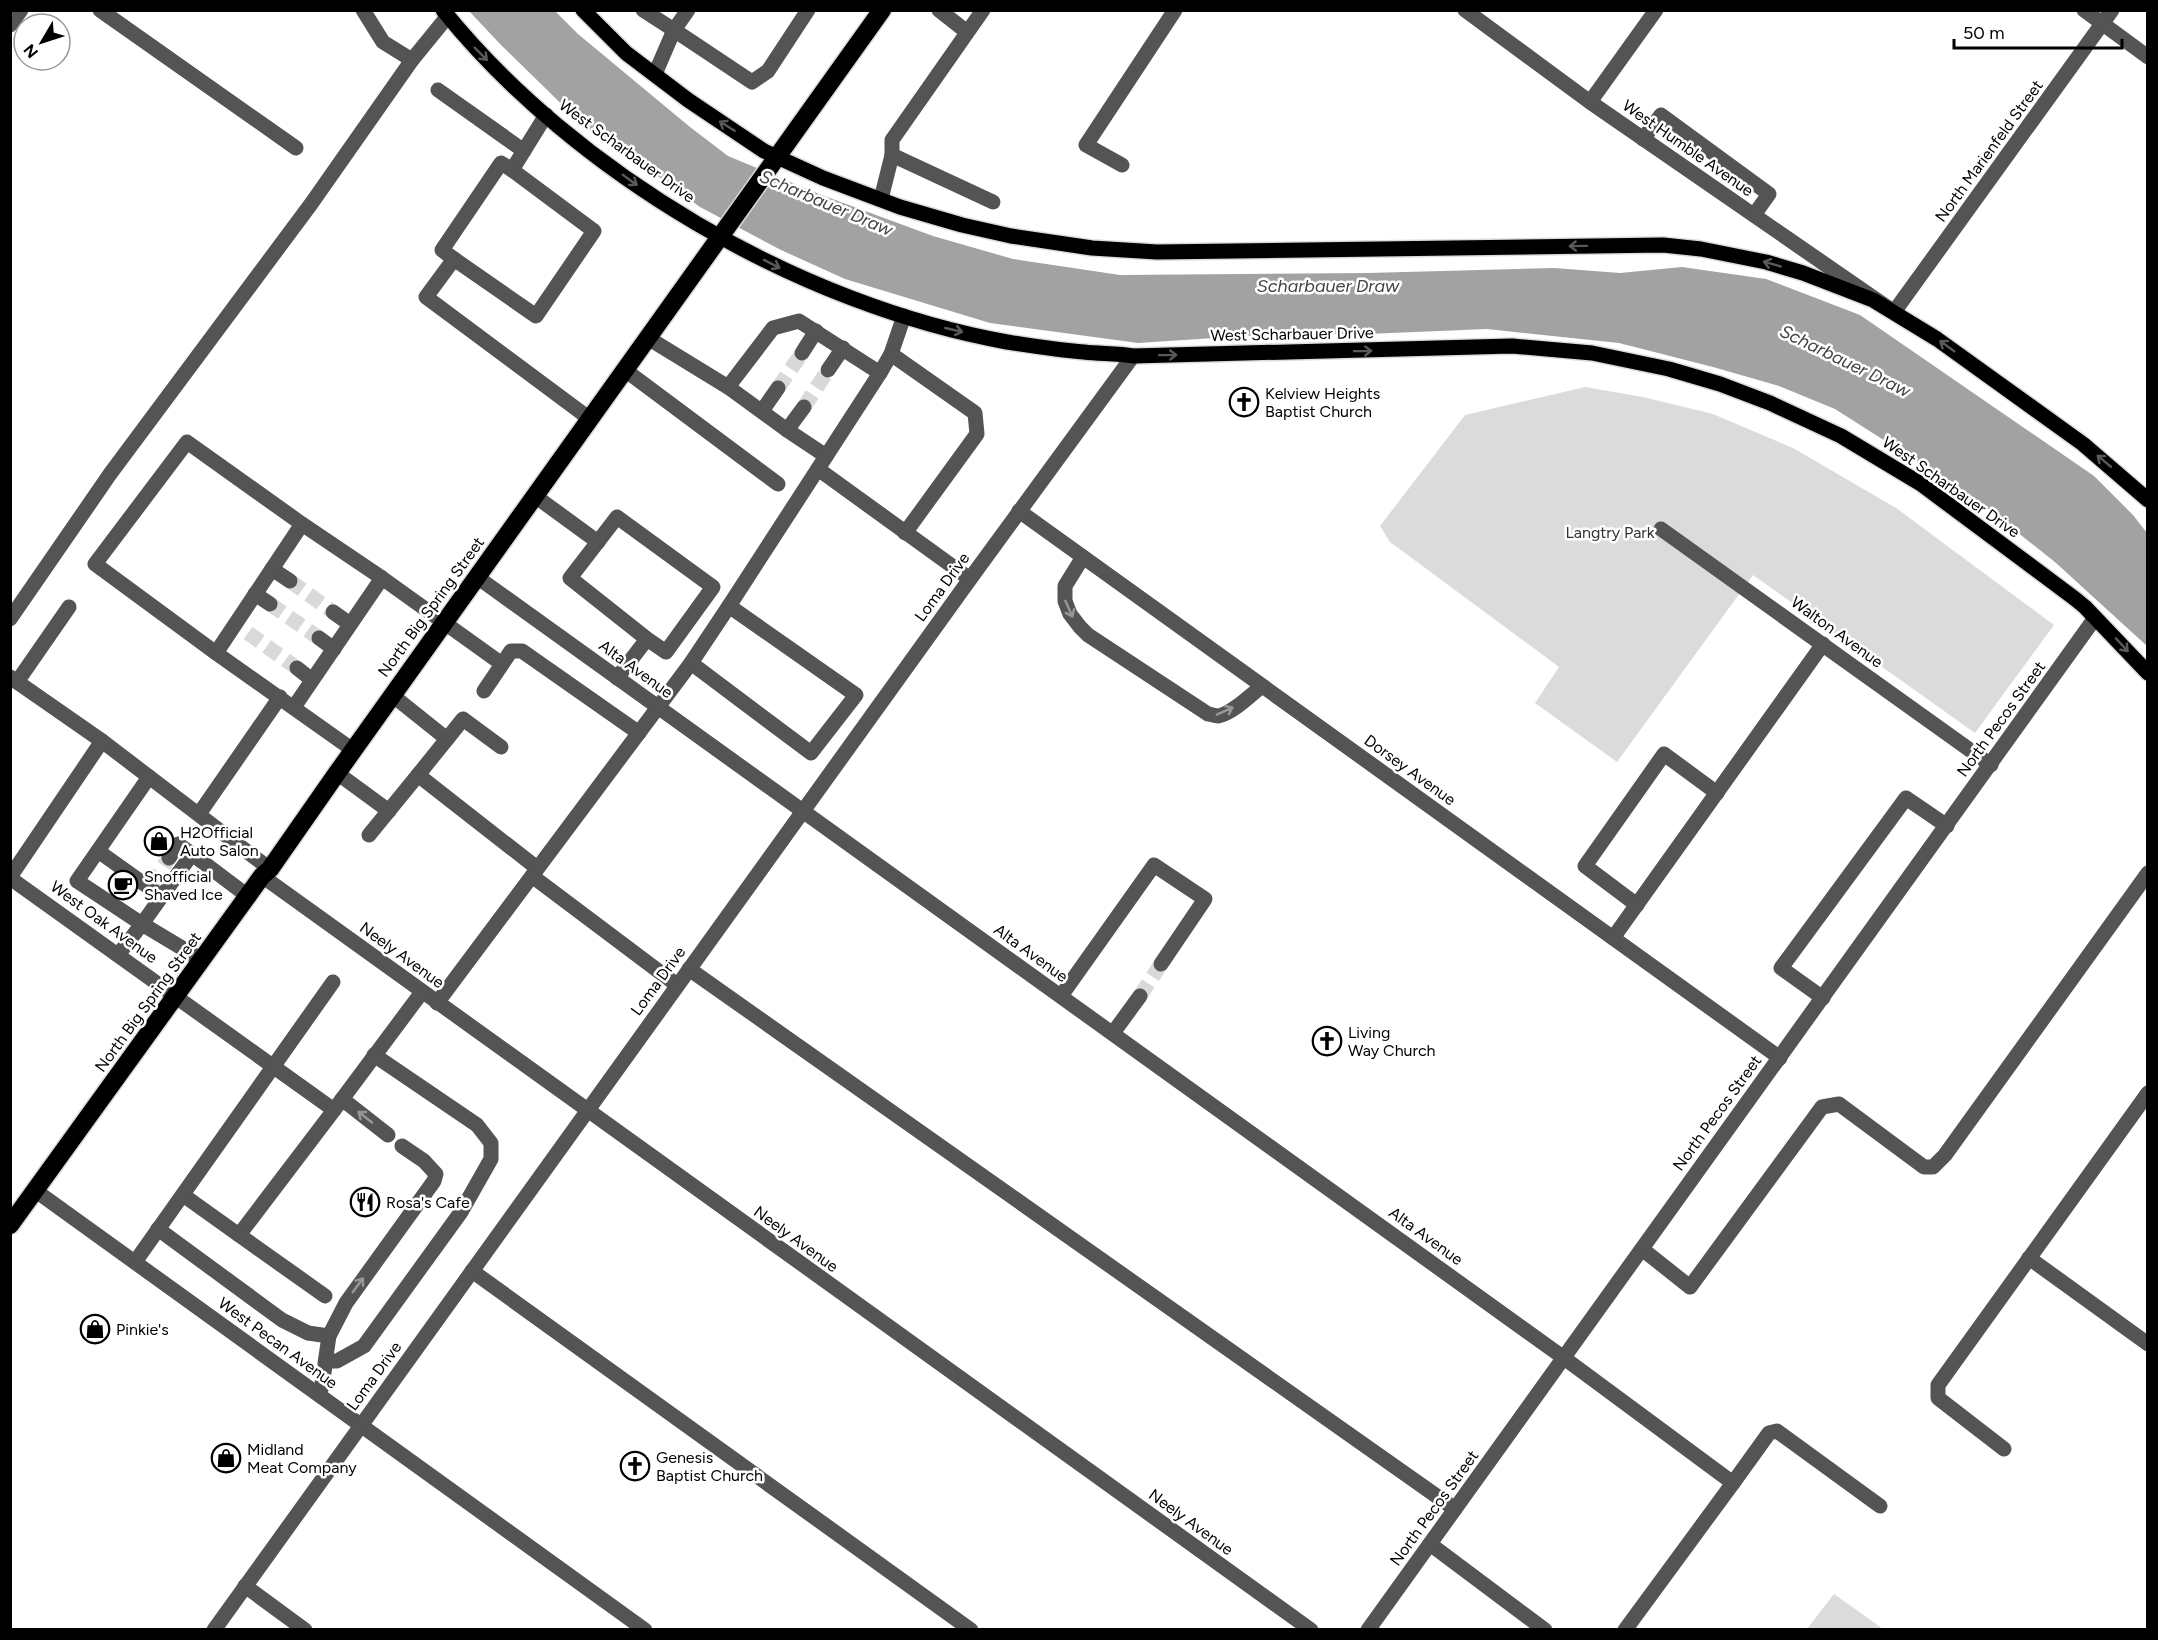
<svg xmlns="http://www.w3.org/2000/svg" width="2158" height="1640" font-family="Figtree,sans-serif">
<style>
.green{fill:#dbdbdb}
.water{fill:#a2a2a2}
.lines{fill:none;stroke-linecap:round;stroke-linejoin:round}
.minor-tunnel{stroke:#d9d9d9;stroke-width:15;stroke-dasharray:15 8;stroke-linecap:butt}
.major-casing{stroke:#dbdbdb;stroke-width:18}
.highway-casing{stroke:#dbdbdb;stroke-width:21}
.minor{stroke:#545454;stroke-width:15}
.major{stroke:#000;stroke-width:15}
.highway{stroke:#000;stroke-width:18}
.oneway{stroke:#595959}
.oneway2{stroke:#989898}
.labels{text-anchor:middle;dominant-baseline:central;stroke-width:5;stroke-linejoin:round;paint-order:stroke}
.street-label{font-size:16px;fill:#000;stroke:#fff}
.poi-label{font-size:16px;fill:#000;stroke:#fff;text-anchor:start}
.park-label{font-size:16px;fill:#323232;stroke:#fff}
.water-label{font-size:18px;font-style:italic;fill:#434343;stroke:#fff}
</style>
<rect width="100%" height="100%" fill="#fff"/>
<g class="green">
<path d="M1585,387l58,10 70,17 80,34 103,60 158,117 -79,108 -222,-158 -136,187 -82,-59 24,-36 -169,-125 -10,-16 85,-111z"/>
<path d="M1834,1594l49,35h-76z"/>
</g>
<path class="water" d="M469,11h86l23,23 112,93 38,29 91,38 114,42 80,23 107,16 248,-2 186,-5 66,5 62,-6 84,12 94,36 234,161 39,39 14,18v113l-91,-83 -79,-63 -62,-40 -80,-51 -56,-23 -66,-19 -94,-24 -132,-14 -120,5h-90l-139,9 -148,-20 -145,-44 -64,-29 -81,-43 -71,-52 -44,-28 -85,-83z"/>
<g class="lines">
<g class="minor-tunnel">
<path d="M778,388l24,-35"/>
<path d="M804,407l24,-37"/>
<path d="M290,581l43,31"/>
<path d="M270,604l49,34"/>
<path d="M248,633l49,35"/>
<path d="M151,885l18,-27"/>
<path d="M1140,996l21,-32"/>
</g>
<g class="major-casing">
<g id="major">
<path d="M443,10c132,164 357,295 564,332 26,4 51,8 77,10 16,2 33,1 49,4l379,-10 80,7 77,16 51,15 50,19 71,33 80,48 153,114 11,9 63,66"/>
<path d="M583,10l43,43 62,47 76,51 59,27 77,29 62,18 49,11 81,12 65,4 506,-7 38,4 65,13 37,11 70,27 64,39 146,105 65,56"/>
</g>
</g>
<g class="highway-casing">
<path id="highway" d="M10,1225l252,-349 8,-7 67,-96 545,-763"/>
</g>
<g class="minor">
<path d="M100,10l196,138"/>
<path d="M363,10l20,32 29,18 35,-43"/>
<path d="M643,10l31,20 14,-20"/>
<path d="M939,10l28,22"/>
<path d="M1465,10l125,92 304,210 218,-302"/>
<path d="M2084,10l64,47"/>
<path d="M10,25l11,-15"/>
<path d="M655,74l19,-44 78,52 16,-11 40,-61"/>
<path d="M438,90l86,61"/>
<path d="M1590,102l66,-92"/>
<path d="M546,115l-34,55 82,61 -58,85 -82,-57 -28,38 164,122"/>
<path d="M1643,139l18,-24 108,79 -15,21"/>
<path d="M892,155l101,47"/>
<path d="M1122,165l-36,-20 89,-135"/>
<path d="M881,199l11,-44v-15l91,-130"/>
<path d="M454,259l-12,-9 59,-87 11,7"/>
<path d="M904,316l-13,38 84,59 2,21 -72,99"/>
<path d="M648,338l80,49 59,43 39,26"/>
<path d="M802,353l14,-22"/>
<path d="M625,370l153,114"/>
<path d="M828,370l15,-22"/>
<path d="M728,387l45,-59 26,-7 81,52"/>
<path d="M762,411l16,-23"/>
<path d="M787,430l17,-23"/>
<path d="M818,469l152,110"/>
<path d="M535,496l63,46"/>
<path d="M1019,511l761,547"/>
<path d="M1661,529l330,236"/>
<path d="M1083,557l-18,29v15l5,13 10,13 8,8 120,79c3,0 6,2 10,2 14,-2 34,-22 44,-30"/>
<path d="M272,569l18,12"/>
<path d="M477,577l1087,781 169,125 -108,147"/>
<path d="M255,594l15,10"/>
<path d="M333,612l17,12"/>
<path d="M10,619l100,-145 201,-270 101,-144"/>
<path d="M319,638l15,11"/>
<path d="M216,653l-121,-89 92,-122 115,82"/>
<path d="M691,663l120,90 45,-58 -127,-89"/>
<path d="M297,668l15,12"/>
<path d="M10,677l92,64 168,128"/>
<path d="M617,678l30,-39 19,13 47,-65 -96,-70 -47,61 77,61"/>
<path d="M17,682l52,-75"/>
<path d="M484,691l27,-40h11l117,82"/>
<path d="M392,695l55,44 -29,36 119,93"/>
<path d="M294,707l88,-129"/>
<path d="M447,739l16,-20 38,28"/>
<path d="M353,750l-137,-97 86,-129 80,54 120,86"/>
<path d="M337,773l52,38"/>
<path d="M149,777l-72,104 65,43 50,-70 57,43"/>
<path d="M199,814l81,-117"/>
<path d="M369,835l49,-60"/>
<path d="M98,851l63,45"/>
<path d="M169,858l9,-14 14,10"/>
<path d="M262,876l1049,754"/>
<path d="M532,876l145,109"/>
<path d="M10,877l92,-136"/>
<path d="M10,878l324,232 -95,125 -56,-40"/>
<path d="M1637,905l-52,-39 79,-112 53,39"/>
<path d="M1613,938l210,-294"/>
<path d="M118,955l24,-31 60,36"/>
<path d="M689,969l766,540"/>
<path d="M1061,996l93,-131 51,34 -44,65"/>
<path d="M1823,998l-42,-30 125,-170 41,28"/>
<path d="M437,1003l254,-340 38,-57 151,-233 11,-19"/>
<path d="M1113,1033l27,-37"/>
<path d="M342,1099l46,36"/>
<path d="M334,1110l88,-118"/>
<path d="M36,1191l609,439"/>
<path d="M158,1229l124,91 26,13 21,3"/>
<path d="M239,1235l86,61"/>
<path d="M1642,1249l48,38 132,-180 17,-3 85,63h9l12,-12 203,-282"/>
<path d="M2029,1258l119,86"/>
<path d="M135,1262l198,-280"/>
<path d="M472,1271l499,359"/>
<path d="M325,1363l4,-27 17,-33 88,-122 2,-7 -12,-13 -22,-15"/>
<path d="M320,1395l6,-34h11l27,-15 97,-134 30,-53v-16l-14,-18 -103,-70"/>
<path d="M2004,1449l-66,-51v-13l210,-292"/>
<path d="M1733,1483l36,-50 8,-2 103,75"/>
<path d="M1430,1544l115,86"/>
<path d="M245,1586l60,44"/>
<path d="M214,1630l756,-1051 163,-223"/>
<path d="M1368,1630l727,-1012"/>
</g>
<use href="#major" class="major"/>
<use href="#highway" class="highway"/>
</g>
<defs><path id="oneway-shaft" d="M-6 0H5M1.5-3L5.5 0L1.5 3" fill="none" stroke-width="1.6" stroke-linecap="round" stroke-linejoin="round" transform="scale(1.5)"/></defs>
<g class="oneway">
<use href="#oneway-shaft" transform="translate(481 54) rotate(45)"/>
<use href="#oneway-shaft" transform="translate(727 126) rotate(-148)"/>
<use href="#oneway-shaft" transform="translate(630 180) rotate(36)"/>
<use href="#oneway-shaft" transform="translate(1578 246) rotate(179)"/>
<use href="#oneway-shaft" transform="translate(772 264) rotate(27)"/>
<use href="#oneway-shaft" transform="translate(1772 264) rotate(-164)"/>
<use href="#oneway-shaft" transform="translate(954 330) rotate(13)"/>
<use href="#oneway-shaft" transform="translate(1947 346) rotate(-144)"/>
<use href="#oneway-shaft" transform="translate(1363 351) rotate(-1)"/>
<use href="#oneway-shaft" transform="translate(1168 355) rotate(-1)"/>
<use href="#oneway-shaft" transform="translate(2104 461) rotate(-140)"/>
<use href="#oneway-shaft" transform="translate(2122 645) rotate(47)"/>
</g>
<g class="oneway2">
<use href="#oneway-shaft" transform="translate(1069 609) rotate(66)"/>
<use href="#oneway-shaft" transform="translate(1225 711) rotate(-24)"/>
<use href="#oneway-shaft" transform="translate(365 1117) rotate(-142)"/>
<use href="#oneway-shaft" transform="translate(358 1285) rotate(-54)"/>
</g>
<defs>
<g id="church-ring" transform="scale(1.5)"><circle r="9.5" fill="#fff" stroke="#000" stroke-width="1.5"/><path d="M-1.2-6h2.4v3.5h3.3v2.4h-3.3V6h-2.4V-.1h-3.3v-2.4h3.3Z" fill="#000"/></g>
<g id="shop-ring" transform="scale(1.5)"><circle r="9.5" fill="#fff" stroke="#000" stroke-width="1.5"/><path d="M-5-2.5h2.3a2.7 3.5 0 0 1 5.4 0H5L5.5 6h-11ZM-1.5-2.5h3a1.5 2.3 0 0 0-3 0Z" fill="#000"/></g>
<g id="cafe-ring" transform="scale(1.5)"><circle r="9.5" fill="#fff" stroke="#000" stroke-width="1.5"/><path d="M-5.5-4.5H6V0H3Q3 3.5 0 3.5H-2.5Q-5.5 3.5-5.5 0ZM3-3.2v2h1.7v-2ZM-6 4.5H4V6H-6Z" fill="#000"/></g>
<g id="restaurant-ring" transform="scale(1.5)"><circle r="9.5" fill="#fff" stroke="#000" stroke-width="1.5"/><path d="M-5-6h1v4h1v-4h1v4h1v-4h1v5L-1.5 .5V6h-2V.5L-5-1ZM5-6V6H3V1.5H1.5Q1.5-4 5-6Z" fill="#000"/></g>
</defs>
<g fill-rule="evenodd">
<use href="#church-ring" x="1244" y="402"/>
<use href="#shop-ring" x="159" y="841"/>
<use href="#cafe-ring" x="123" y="885"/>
<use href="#church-ring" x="1327" y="1041"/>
<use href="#restaurant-ring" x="365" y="1202"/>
<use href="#shop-ring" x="95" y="1329"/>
<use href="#shop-ring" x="226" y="1458"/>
<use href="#church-ring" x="635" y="1466"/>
</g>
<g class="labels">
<g class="street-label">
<text transform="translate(1688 148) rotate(35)">West Humble Avenue</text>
<text transform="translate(627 151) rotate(36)">West Scharbauer Drive</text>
<text transform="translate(1989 151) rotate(-54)">North Marienfeld Street</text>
<text transform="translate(1292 334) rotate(-1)">West Scharbauer Drive</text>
<text transform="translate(1951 487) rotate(35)">West Scharbauer Drive</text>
<text transform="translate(942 587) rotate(-54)">Loma Drive</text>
<text transform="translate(431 607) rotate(-54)">North Big Spring Street</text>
<text transform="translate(1837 632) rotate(36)">Walton Avenue</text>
<text transform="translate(636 669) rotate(36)">Alta Avenue</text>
<text transform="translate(2001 719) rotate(-54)">North Pecos Street</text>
<text transform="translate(1410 770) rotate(36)">Dorsey Avenue</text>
<text transform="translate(104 922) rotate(36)">West Oak Avenue</text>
<text transform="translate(1031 953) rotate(36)">Alta Avenue</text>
<text transform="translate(402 955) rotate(36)">Neely Avenue</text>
<text transform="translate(658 981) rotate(-54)">Loma Drive</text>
<text transform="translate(148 1002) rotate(-54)">North Big Spring Street</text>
<text transform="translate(1717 1113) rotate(-54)">North Pecos Street</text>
<text transform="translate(1426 1236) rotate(36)">Alta Avenue</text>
<text transform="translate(796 1239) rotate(36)">Neely Avenue</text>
<text transform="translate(278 1343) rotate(36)">West Pecan Avenue</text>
<text transform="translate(374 1376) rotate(-54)">Loma Drive</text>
<text transform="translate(1434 1508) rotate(-54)">North Pecos Street</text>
<text transform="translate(1191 1522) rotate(36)">Neely Avenue</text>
</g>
<g class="poi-label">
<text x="1265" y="393">Kelview Heights<tspan x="1265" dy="18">Baptist Church</tspan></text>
<text x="180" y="832">H2Official<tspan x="180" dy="18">Auto Salon</tspan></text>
<text x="144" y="876">Snofficial<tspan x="144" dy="18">Shaved Ice</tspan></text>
<text x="1348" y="1032">Living<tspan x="1348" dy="18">Way Church</tspan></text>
<text x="386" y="1202">Rosa's Cafe</text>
<text x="116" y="1329">Pinkie's</text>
<text x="247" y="1449">Midland<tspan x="247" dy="18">Meat Company</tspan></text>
<text x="656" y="1457">Genesis<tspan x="656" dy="18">Baptist Church</tspan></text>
</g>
<g class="park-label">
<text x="1610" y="532">Langtry Park</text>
</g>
<g class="water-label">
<text transform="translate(826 203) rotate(23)">Scharbauer Draw</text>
<text x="1328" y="286">Scharbauer Draw</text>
<text transform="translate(1845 361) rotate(26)">Scharbauer Draw</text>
</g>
</g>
<rect width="2158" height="1640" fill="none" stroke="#000000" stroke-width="24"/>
<g transform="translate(42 42) rotate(231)"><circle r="28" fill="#ffffff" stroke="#999999" stroke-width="1.5"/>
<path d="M0-4.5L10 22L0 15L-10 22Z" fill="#000000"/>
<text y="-9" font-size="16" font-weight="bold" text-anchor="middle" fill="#000000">N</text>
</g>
<path d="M1954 39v9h168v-9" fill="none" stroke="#000000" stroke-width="3"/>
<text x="1963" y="39" font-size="18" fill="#000000" stroke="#ffffff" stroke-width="4.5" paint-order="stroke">50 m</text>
</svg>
